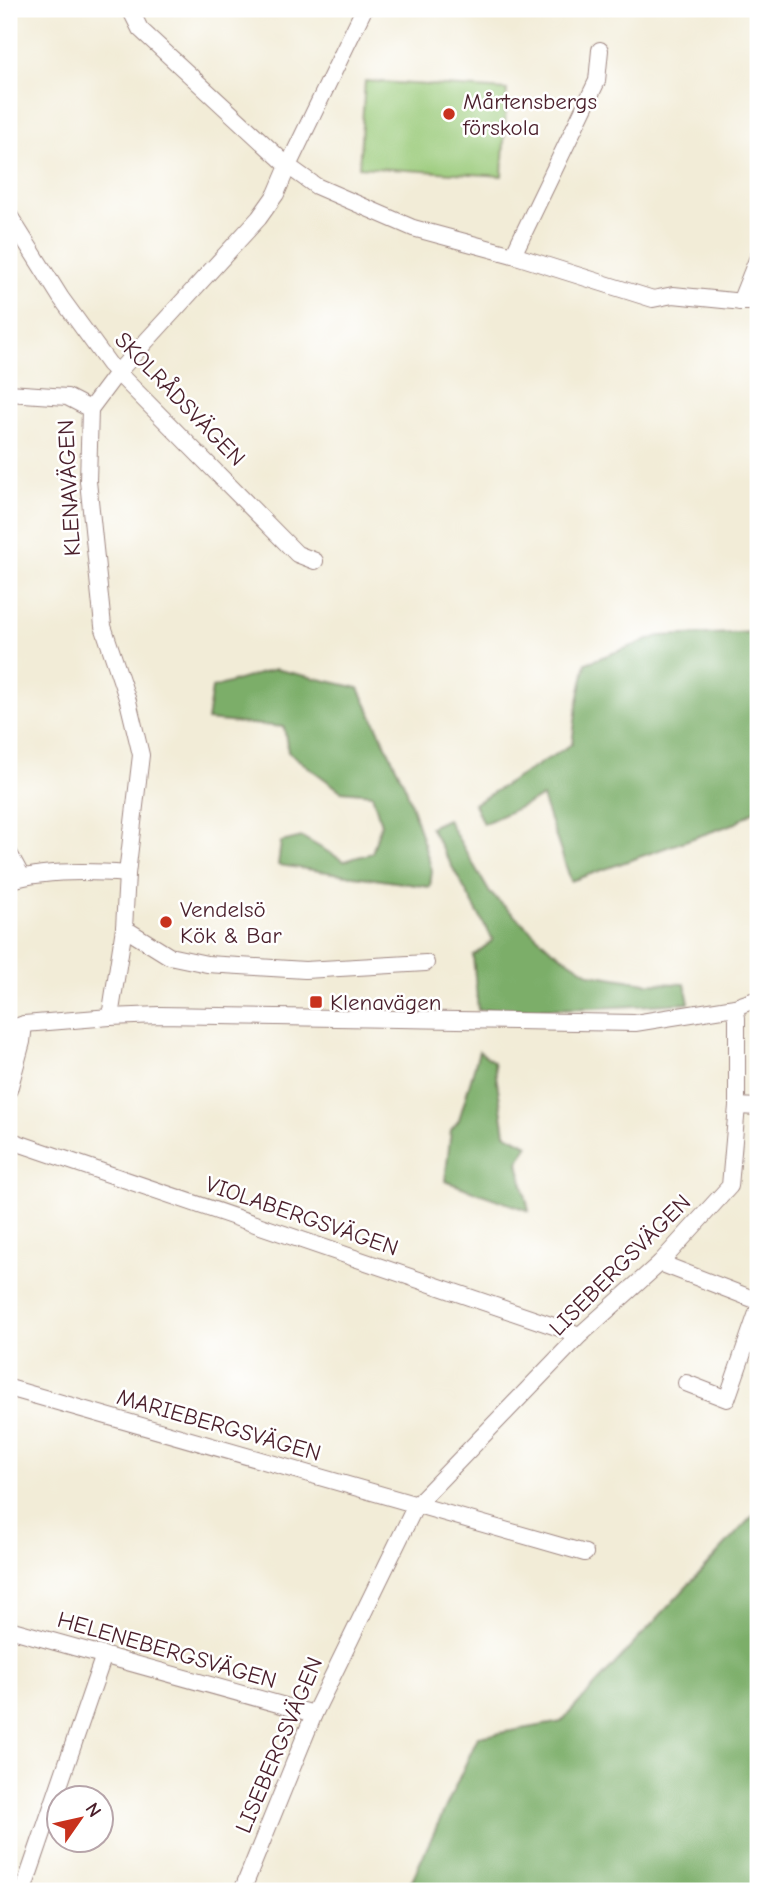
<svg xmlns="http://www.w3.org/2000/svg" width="767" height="1900" font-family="'Comic Neue',sans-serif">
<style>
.green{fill:#9aca79;stroke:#727452;stroke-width:2}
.forest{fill:#7bae69;stroke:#62664a;stroke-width:2}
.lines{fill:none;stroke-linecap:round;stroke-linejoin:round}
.stream{stroke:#62a6d7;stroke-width:5}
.minor-casing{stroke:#9e8681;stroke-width:18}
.minor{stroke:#fff;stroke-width:16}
.poi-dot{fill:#c8321e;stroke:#fff;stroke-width:2.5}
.labels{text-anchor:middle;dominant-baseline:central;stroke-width:5;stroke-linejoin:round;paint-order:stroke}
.poi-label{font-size:23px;fill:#4a1f2b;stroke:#fff;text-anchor:start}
.street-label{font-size:23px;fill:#4a1f2b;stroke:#fff}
</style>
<rect width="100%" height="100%" fill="#fff"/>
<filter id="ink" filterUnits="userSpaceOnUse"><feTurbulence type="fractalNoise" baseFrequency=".0143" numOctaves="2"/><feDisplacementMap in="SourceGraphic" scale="14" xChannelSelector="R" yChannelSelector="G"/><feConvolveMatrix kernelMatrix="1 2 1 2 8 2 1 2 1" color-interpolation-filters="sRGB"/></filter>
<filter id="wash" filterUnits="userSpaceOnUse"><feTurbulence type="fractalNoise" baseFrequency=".00686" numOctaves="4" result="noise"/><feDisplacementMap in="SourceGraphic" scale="28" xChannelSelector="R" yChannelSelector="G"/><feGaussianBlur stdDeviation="1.57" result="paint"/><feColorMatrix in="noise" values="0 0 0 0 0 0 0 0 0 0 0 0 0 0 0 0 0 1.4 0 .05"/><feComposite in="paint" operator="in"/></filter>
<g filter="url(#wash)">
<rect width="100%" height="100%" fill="#f2ecd7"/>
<path class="green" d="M365,81l142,9 -5,86 -143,-9z"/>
<g class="forest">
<path d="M758,632v176l-22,15 -165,58 -29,-84 -59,27 -9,-20 98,-60 5,-38 9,-43 73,-27z"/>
<path d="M275,669l84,19 47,100 26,82 -2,17 -152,-22 3,-23 21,-5 42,24 28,-8 9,-29 -9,-30 -31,-3 -53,-39 -4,-25 -77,-7 5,-32z"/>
<path d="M447,819l43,74 60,55 40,26 56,9 39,1 4,19 -92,5 -119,2 -5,-54 20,-16 -63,-113z"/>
<path d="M479,1051l15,11 11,71 23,12 -10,18 11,48 -84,-30 6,-51 8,-10z"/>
<path d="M758,1510v381h-351l71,-154 83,-15z"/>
</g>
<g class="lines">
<path class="stream" d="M751,1815l7,-4"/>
</g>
</g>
<g filter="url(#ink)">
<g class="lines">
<g class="minor-casing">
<g id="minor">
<path d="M130,9l10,20 148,137 28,20 97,42 100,27 140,44 20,-4 70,7h15"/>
<path d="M9,215l52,83 48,66 188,190 18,7"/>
<path d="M513,255l84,-174 3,-31"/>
<path d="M740,302l18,-45"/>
<path d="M9,393l58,4 23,12 -2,72 15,145 25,75 13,54 -14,119 -3,54 -14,89"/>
<path d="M90,409l27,-36 142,-155 17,-24 12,-28 76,-157"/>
<path d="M9,853l13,24"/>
<path d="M9,881c35,-11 81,-10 118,-7"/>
<path d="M124,928l45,28 38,8 98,6 121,-7"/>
<path d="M9,1029l15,-5 86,-7 49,-2 476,8 100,-16 23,-8"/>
<path d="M9,1090l13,-48 2,-18"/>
<path d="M737,1106l21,1"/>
<path d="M9,1140l571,195"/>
<path d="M660,1263l98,38"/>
<path d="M686,1383l41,16 31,-89"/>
<path d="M9,1388l576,165"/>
<path d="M9,1629l305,85"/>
<path d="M23,1891l81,-236"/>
<path d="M242,1891l72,-177 102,-209 164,-170 80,-72 70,-77 7,-80v-88l-2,-11"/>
</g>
</g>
<use href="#minor" class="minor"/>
</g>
</g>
<g class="poi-dot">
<circle cx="449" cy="114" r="7"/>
<circle cx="166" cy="922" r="7"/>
<rect x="309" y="995" width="14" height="14" rx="3.5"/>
</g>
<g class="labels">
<g class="poi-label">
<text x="463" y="101">Mårtensbergs<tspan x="463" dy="26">förskola</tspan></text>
<text x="180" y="909">Vendelsö<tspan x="180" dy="26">Kök &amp; Bar</tspan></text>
<text x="330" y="1002">Klenavägen</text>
</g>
<g class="street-label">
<text transform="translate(180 399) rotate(46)">SKOLRÅDSVÄGEN</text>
<text transform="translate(69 488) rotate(-93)">KLENAVÄGEN</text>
<text transform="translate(302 1216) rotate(19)">VIOLABERGSVÄGEN</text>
<text transform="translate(620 1265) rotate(-45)">LISEBERGSVÄGEN</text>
<text transform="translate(219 1425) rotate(16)">MARIEBERGSVÄGEN</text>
<text transform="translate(167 1650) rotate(16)">HELENEBERGSVÄGEN</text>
<text transform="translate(279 1745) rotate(-67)">LISEBERGSVÄGEN</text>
</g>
</g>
<rect width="767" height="1900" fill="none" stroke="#fff" stroke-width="35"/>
<g transform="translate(80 1819) rotate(56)"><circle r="33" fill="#ffffff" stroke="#b7a5aa" stroke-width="2"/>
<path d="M0-5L12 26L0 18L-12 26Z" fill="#c8321e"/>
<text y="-10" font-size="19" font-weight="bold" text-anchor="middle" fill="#4a1f2b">N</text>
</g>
</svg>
